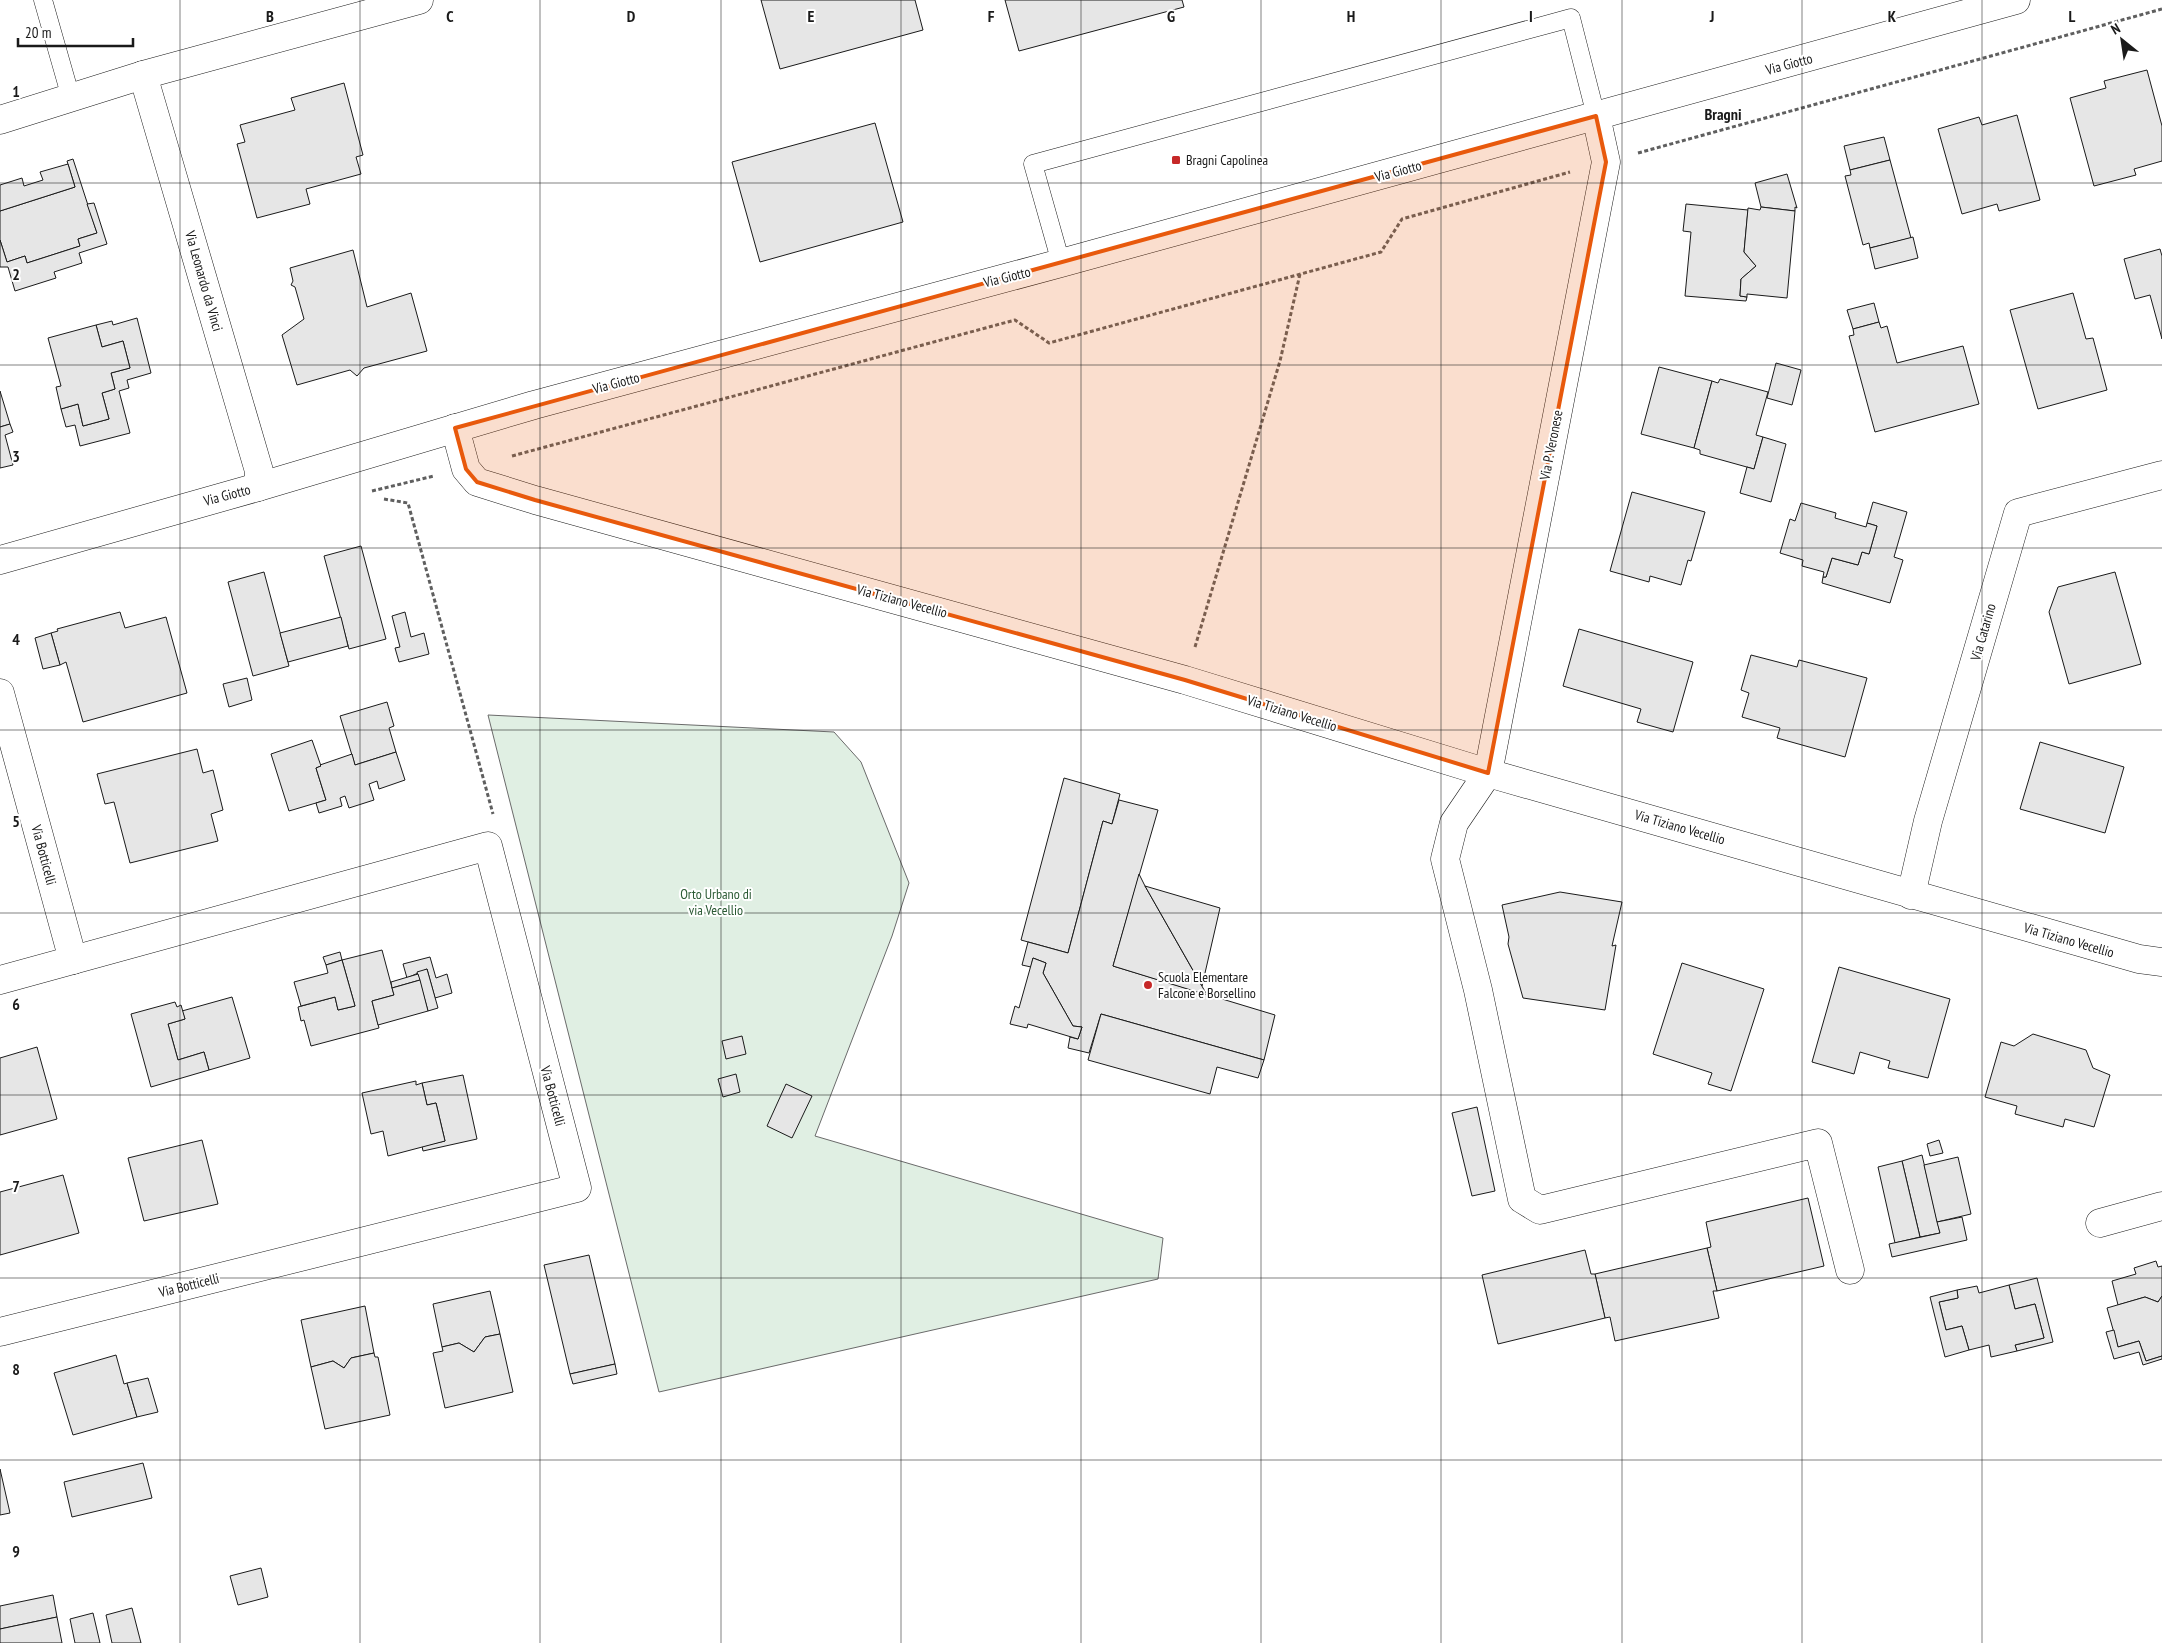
<svg xmlns="http://www.w3.org/2000/svg" width="2162" height="1643" font-family="'PT Sans Narrow',sans-serif">
<style>
.green{fill:#e0efe3;stroke:#6a6a6a}
.building{fill:#e6e6e6;stroke:#1a1a1a}
.lines{fill:none;stroke-linecap:round;stroke-linejoin:round}
.service-casing{stroke:#1a1a1a;stroke-width:19}
.minor-casing{stroke:#1a1a1a;stroke-width:29}
.tertiary-casing{stroke:#1a1a1a;stroke-width:29}
.path{stroke:#5f5f5f;stroke-width:3;stroke-dasharray:4 2.5;stroke-linecap:butt}
.service{stroke:#fff;stroke-width:18}
.minor{stroke:#fff;stroke-width:28}
.tertiary{stroke:#fff;stroke-width:28}
.marked{fill:#e8590c;fill-opacity:0.2;stroke:#e8590c;stroke-width:4;stroke-linejoin:round}
.grid{fill:none;stroke:#1a1a1a;stroke-width:1;stroke-opacity:0.55}
.poi-dot{fill:#c62828;stroke:#fff;stroke-width:2}
.labels{text-anchor:middle;dominant-baseline:central;stroke-width:4;stroke-linejoin:round;paint-order:stroke}
.street-label{font-size:14px;fill:#1a1a1a;stroke:#fff}
.poi-label{font-size:14px;fill:#1a1a1a;stroke:#fff;text-anchor:start}
.park-label{font-size:14px;fill:#2b5a34;stroke:#fff}
.quarter-label{font-size:16px;font-weight:bold;fill:#1a1a1a;stroke:#fff}
.grid-label{font-size:16px;text-anchor:middle;font-weight:bold;fill:#1a1a1a;stroke:#fff;stroke-width:4;stroke-linejoin:round;paint-order:stroke}
</style>
<rect width="100%" height="100%" fill="#fff"/>
<path class="green" d="M488,715l346,17 27,30 48,121 -17,53 -77,200 348,102 -5,41 -499,113z"/>
<g class="building">
<path d="M761,0h154l8,30 -143,39z"/>
<path d="M1005,0h177l2,7 -165,44z"/>
<path d="M2147,70l15,56v35l-28,8 2,6 -42,11 -24,-88 36,-10 -2,-7z"/>
<path d="M344,83l19,72 -7,2 5,17 -55,15 4,15 -53,14 -20,-74 8,-2 -5,-17 55,-15 -4,-12z"/>
<path d="M2017,115l23,85 -41,11 -2,-7 -35,10 -24,-85 41,-12 3,8z"/>
<path d="M875,123l28,99 -143,40 -28,-100z"/>
<path d="M1884,137l6,23 -40,10 -6,-24z"/>
<path d="M73,159l24,74 -19,6 2,7 -53,17 -2,-7 -18,6 -7,-22v-29l75,-24 -8,-26z"/>
<path d="M1890,160l21,78 -41,10 -1,-5 -6,2 -18,-69 6,-1 -1,-5z"/>
<path d="M68,164l7,23 -75,24v-26l22,-7 2,8 19,-6 -3,-8z"/>
<path d="M1787,174l10,34 -2,-1v4l-34,-4 -6,-24z"/>
<path d="M94,203l13,41 -28,9 3,10 -28,9 2,6 -41,13 -7,-24h-8v-27l7,22 18,-6 2,7 53,-17 -2,-7 19,-6 -10,-29z"/>
<path d="M1686,204l62,6 -4,42 12,14 -15,13 -1,17 7,1 -1,4 -61,-5 6,-64 -8,-1z"/>
<path d="M1761,207l34,4 -8,87 -40,-4v3l-7,-1 1,-17 15,-13 -12,-14 4,-44 12,2z"/>
<path d="M1913,237l5,21 -43,11 -5,-21z"/>
<path d="M2160,249l2,7v83l-12,-44 -15,4 -11,-40z"/>
<path d="M353,250l14,57 44,-14 16,58 -63,17 -7,8 -7,-6 -53,15 -15,-50 22,-16 -9,-32 -4,-2 2,-4 -3,-13z"/>
<path d="M2073,293l13,46 7,-1 14,52 -69,19 -28,-99z"/>
<path d="M1874,303l5,19 -26,7 -6,-19z"/>
<path d="M137,318l14,55 -24,7 2,8 -10,3 11,42 -50,13 -5,-21 -9,2 -5,-18 17,-5 5,22 26,-7 -7,-26 13,-4 -4,-16 19,-5 -7,-27 -21,6 -6,-22 16,-4 1,4z"/>
<path d="M1879,322l2,6 6,-2 10,37 66,-17 16,58 -104,28 -26,-96 5,-1 -1,-6z"/>
<path d="M96,325l6,22 21,-6 7,27 -19,5 4,16 -13,4 7,26 -26,7 -5,-22 -17,5 -5,-22 5,-1 -13,-48z"/>
<path d="M1776,363l25,7 -9,35 -25,-7z"/>
<path d="M1659,367l53,14 -18,67 -53,-14z"/>
<path d="M1720,379l48,13 -12,43 7,2 -9,32 -54,-15v-4l-6,-2 18,-67 6,2z"/>
<path d="M0,391l10,33 -10,3z"/>
<path d="M10,424l3,8 -8,3 8,30 -13,3v-41z"/>
<path d="M1763,437l23,7 -15,58 -31,-9 7,-26 7,2z"/>
<path d="M1632,492l73,20 -14,49 -3,-1 -7,25 -31,-9 -1,6 -39,-11z"/>
<path d="M1873,502l34,10 -13,45 9,3 -13,43 -68,-20 1,-6h3l6,-19 26,7 4,-13 7,2 8,-28 -10,-3z"/>
<path d="M1801,503l35,10 -1,5 31,9 1,-4 10,3 -8,28 -7,-2 -4,13 -26,-7 -6,19h-3l1,-5 -22,-6 1,-6 -23,-7 10,-34 5,2z"/>
<path d="M361,546l25,93 -37,10 -25,-93z"/>
<path d="M264,572l25,94 -36,10 -25,-94z"/>
<path d="M2115,572l26,92 -72,20 -20,-72 9,-25z"/>
<path d="M120,612l5,16 41,-11 21,76 -104,29 -17,-60 -6,3 -9,-32 7,-2 -1,-2z"/>
<path d="M405,612l6,25 13,-4 5,21 -30,8 -4,-14 5,-1 -8,-31z"/>
<path d="M341,617l7,29 -60,16 -8,-29z"/>
<path d="M1579,629l114,33 -20,70 -36,-10 4,-13 -78,-23z"/>
<path d="M51,633l9,32 -17,4 -8,-31z"/>
<path d="M1751,655l46,12 2,-7 68,18 -22,79 -68,-19 3,-10 -38,-11 7,-24 -8,-3z"/>
<path d="M247,678l5,22 -23,7 -6,-23z"/>
<path d="M387,702l7,24 -5,2 7,24 -41,13 -15,-49z"/>
<path d="M312,740l9,26 -5,2 10,32 -37,11 -18,-57z"/>
<path d="M2040,742l84,25 -19,66 -85,-24z"/>
<path d="M197,749l6,24 10,-3 10,40 -12,4 7,27 -88,22 -16,-61 -9,2 -8,-30z"/>
<path d="M396,752l9,28 -26,9 -2,-8 -8,3 5,16 -25,8 -4,-12 -5,2 2,8 -23,7 -3,-10 10,-3 -10,-32 5,-2 -1,-1 32,-11 3,11z"/>
<path d="M1064,778l56,16 -8,30 -9,-3 -35,132 -47,-13z"/>
<path d="M1119,800l39,10 -45,156 162,49 -11,45 -163,-46 -12,39 -21,-5 2,-11 8,2 4,-12 -9,-1 -30,-53 3,-10 -13,-5 -2,9 -9,-2 6,-23 40,11 35,-132 9,3z"/>
<path d="M1139,874l6,12 62,109 -94,-29z"/>
<path d="M1145,886l75,22 -18,78z"/>
<path d="M1560,892l62,10 -10,44 4,-1 -11,65 -82,-12 -15,-54 1,-7 -7,-32z"/>
<path d="M382,950l12,45 -22,6 7,27 -68,18 -7,-26 -3,1 -3,-14 37,-10 3,13 17,-4 -13,-46z"/>
<path d="M340,952l2,8 -16,5 -3,-8z"/>
<path d="M430,957l6,21 11,-4 5,19 -17,5 -8,-29 -20,9 -4,-14z"/>
<path d="M1033,958l13,5 -3,10 30,53 9,1 -4,12 -50,-15 -1,4 -17,-4 5,-18 4,2z"/>
<path d="M342,960l13,46 -17,4 -3,-13 -34,9 -7,-24 34,-9 -2,-8z"/>
<path d="M1682,963l82,26 -33,102 -23,-7 4,-11 -59,-19z"/>
<path d="M1839,967l111,32 -22,79 -40,-10 2,-7 -30,-9 -6,22 -42,-12z"/>
<path d="M427,969l11,39 -10,3 -11,-39z"/>
<path d="M418,974l2,6 -28,8 -1,-6z"/>
<path d="M420,980l8,31 -50,14 -6,-24 22,-6 -2,-7z"/>
<path d="M232,997l18,61 -41,12 -5,-18 -26,8 -10,-36 17,-5 -3,-8z"/>
<path d="M175,1002l2,5 4,-2 4,14 -17,5 10,36 26,-8 5,18 -58,17 -20,-73z"/>
<path d="M1101,1014l163,46 -6,18 -41,-11 -7,27 -122,-34z"/>
<path d="M2033,1034l53,16 7,18 17,7 -16,52 -29,-8 -2,8 -48,-13 2,-8 -32,-9 16,-55 13,4z"/>
<path d="M742,1036l4,18 -20,5 -4,-18z"/>
<path d="M37,1047l20,72 -57,16v-77z"/>
<path d="M736,1074l4,18 -17,5 -5,-18z"/>
<path d="M463,1075l14,64 -54,12 -1,-5 23,-5 -9,-38 -9,2 -5,-22z"/>
<path d="M416,1081v4l6,-2 5,22 9,-2 9,38 -57,15 -5,-25 -12,3 -9,-41z"/>
<path d="M786,1084l26,12 -20,42 -25,-12z"/>
<path d="M1477,1107l18,84 -23,5 -20,-83z"/>
<path d="M202,1140l16,64 -74,17 -16,-63z"/>
<path d="M1939,1140l4,13 -13,3 -3,-12z"/>
<path d="M1922,1155l18,78 -20,4 -18,-76z"/>
<path d="M1958,1157l13,57 -34,8 -13,-57z"/>
<path d="M1902,1161l18,76 -25,6 -17,-76z"/>
<path d="M63,1175l16,58 -79,22v-63z"/>
<path d="M1808,1198l16,68 -107,25 -10,-43 4,-1 -5,-25z"/>
<path d="M1962,1217l5,23 -75,17 -3,-13 51,-11 -3,-11z"/>
<path d="M1707,1248l10,43h-4l6,27 -104,23 -5,-24 -5,1 -10,-44z"/>
<path d="M1585,1250l6,24h4l10,44 -107,26 -16,-69z"/>
<path d="M589,1255l26,109 -45,10 -26,-109z"/>
<path d="M2156,1261l2,6 4,-1v30l-4,6 -13,-5 -27,8 -6,-24 24,-7 -2,-6z"/>
<path d="M2037,1278l16,64 -36,9 -2,-6 29,-7 -9,-34 -20,5 -6,-24z"/>
<path d="M2009,1285l6,24 20,-5 9,34 -29,7 2,6 -26,6 -2,-12 -20,5 -7,-24 -16,4 -7,-28 19,-4 -1,-8 20,-4 2,7z"/>
<path d="M1957,1290l1,8 -19,4 7,28 16,-4 7,24 -24,7 -15,-60z"/>
<path d="M490,1291l10,43 -15,3 -11,15 -15,-9 -17,4 -9,-43z"/>
<path d="M2162,1296v60l-16,5 -7,-20 -21,6 -11,-39 38,-11 13,5z"/>
<path d="M365,1306l9,47 -23,5 -7,10 -11,-7 -22,6 -10,-47z"/>
<path d="M2114,1330l4,17 21,-6 7,20 16,-5v3l-19,6 -4,-13 -25,7 -8,-27z"/>
<path d="M500,1334l13,58 -68,16 -12,-55 10,-2 -1,-4 17,-4 15,9 11,-15z"/>
<path d="M374,1353l1,4h3l12,58 -65,14 -14,-62 22,-6 11,7 7,-10z"/>
<path d="M116,1355l8,29 3,-1 10,34 -64,18 -19,-62z"/>
<path d="M615,1364l2,10 -44,10 -3,-10z"/>
<path d="M148,1378l10,34 -21,5 -10,-34z"/>
<path d="M143,1463l9,35 -80,19 -8,-35z"/>
<path d="M0,1469l10,44 -10,2z"/>
<path d="M261,1568l7,29 -30,8 -8,-29z"/>
<path d="M53,1595l4,22 -57,12v-23z"/>
<path d="M132,1608l9,35h-29l-6,-28z"/>
<path d="M93,1613l7,30h-25l-5,-24z"/>
<path d="M57,1617l5,26h-62v-14z"/>
</g>
<g class="lines">
<g class="service-casing">
<g id="service">
<path d="M43,0l28,98"/>
<path d="M1061,263l-28,-99 538,-146 25,98"/>
</g>
</g>
<g class="minor-casing">
<g id="minor">
<path d="M143,75l116,396 -1,16"/>
<path d="M1596,116l10,46 -118,611 -34,50 -9,36 33,131 44,209 18,11 278,-67 32,127"/>
<path d="M0,120l143,-45 276,-75"/>
<path d="M455,428l11,41 11,13 58,18 650,180 303,93 651,186 23,3"/>
<path d="M0,693l73,267"/>
<path d="M1911,895l17,-74 90,-308 144,-38"/>
<path d="M0,980l488,-134 89,342 -577,144"/>
<path d="M2100,1223l62,-17"/>
</g>
</g>
<g class="tertiary-casing">
<path id="tertiary" d="M0,560l258,-73 276,-82 527,-142 955,-263"/>
</g>
<g class="path">
<path d="M1638,153l524,-144"/>
<path d="M512,456l503,-136 34,23 332,-91 21,-33 168,-47"/>
<path d="M372,491l62,-15"/>
<path d="M384,499l24,4 85,311"/>
<path d="M1195,647l85,-286 20,-87"/>
</g>
<use href="#service" class="service"/>
<use href="#minor" class="minor"/>
<use href="#tertiary" class="tertiary"/>
</g>
<path class="marked" d="M1596,116l10,46 -118,611 -303,-93 -650,-180 -58,-18 -11,-13 -11,-41z"/>
<path class="grid" d="M180,0v1643M360,0v1643M540,0v1643M721,0v1643M901,0v1643M1081,0v1643M1261,0v1643M1441,0v1643M1622,0v1643M1802,0v1643M1982,0v1643M0,183h2162M0,365h2162M0,548h2162M0,730h2162M0,913h2162M0,1095h2162M0,1278h2162M0,1460h2162"/>
<g class="poi-dot">
<rect x="1171" y="155" width="10" height="10" rx="2.5"/>
<circle cx="1148" cy="985" r="5"/>
</g>
<g class="labels">
<g class="street-label">
<text transform="translate(1789 64) rotate(-15)">Via Giotto</text>
<text transform="translate(1398 171) rotate(-15)">Via Giotto</text>
<text transform="translate(1007 277) rotate(-14)">Via Giotto</text>
<text transform="translate(204 281) rotate(74)">Via Leonardo da Vinci</text>
<text transform="translate(616 383) rotate(-15)">Via Giotto</text>
<text transform="translate(1551 445) rotate(-79)">Via P. Veronese</text>
<text transform="translate(227 495) rotate(-15)">Via Giotto</text>
<text transform="translate(902 601) rotate(15)">Via Tiziano Vecellio</text>
<text transform="translate(1983 632) rotate(-74)">Via Catarino</text>
<text transform="translate(1292 713) rotate(17)">Via Tiziano Vecellio</text>
<text transform="translate(1680 827) rotate(16)">Via Tiziano Vecellio</text>
<text transform="translate(44 855) rotate(75)">Via Botticelli</text>
<text transform="translate(2069 940) rotate(16)">Via Tiziano Vecellio</text>
<text transform="translate(553 1096) rotate(75)">Via Botticelli</text>
<text transform="translate(189 1285) rotate(-14)">Via Botticelli</text>
</g>
<g class="poi-label">
<text x="1186" y="160">Bragni Capolinea</text>
<text x="1158" y="977">Scuola Elementare<tspan x="1158" dy="16">Falcone e Borsellino</tspan></text>
</g>
<g class="park-label">
<text x="716" y="894">Orto Urbano di<tspan x="716" dy="16">via Vecellio</tspan></text>
</g>
<g class="quarter-label">
<text x="1723" y="114">Bragni</text>
</g>
</g>
<g class="grid-label">
<text x="270" y="22">B</text>
<text x="450" y="22">C</text>
<text x="631" y="22">D</text>
<text x="811" y="22">E</text>
<text x="991" y="22">F</text>
<text x="1171" y="22">G</text>
<text x="1351" y="22">H</text>
<text x="1531" y="22">I</text>
<text x="1712" y="22">J</text>
<text x="1892" y="22">K</text>
<text x="2072" y="22">L</text>
<text x="16" y="97">1</text>
<text x="16" y="280">2</text>
<text x="16" y="462">3</text>
<text x="16" y="645">4</text>
<text x="16" y="827">5</text>
<text x="16" y="1010">6</text>
<text x="16" y="1192">7</text>
<text x="16" y="1375">8</text>
<text x="16" y="1557">9</text>
</g>
<g transform="translate(2122 40) rotate(330)" stroke="#ffffff" stroke-width="4" paint-order="stroke">
<path d="M0-4L9 19L0 12L-9 19Z" fill="#1a1a1a"/>
<text y="-8" font-size="14" font-weight="bold" text-anchor="middle" fill="#1a1a1a">N</text>
</g>
<path d="M18 38v8h115v-8" fill="none" stroke="#1a1a1a" stroke-width="2.5"/>
<text x="25" y="38" font-size="15" fill="#1a1a1a" stroke="#ffffff" stroke-width="4" paint-order="stroke">20 m</text>
</svg>
